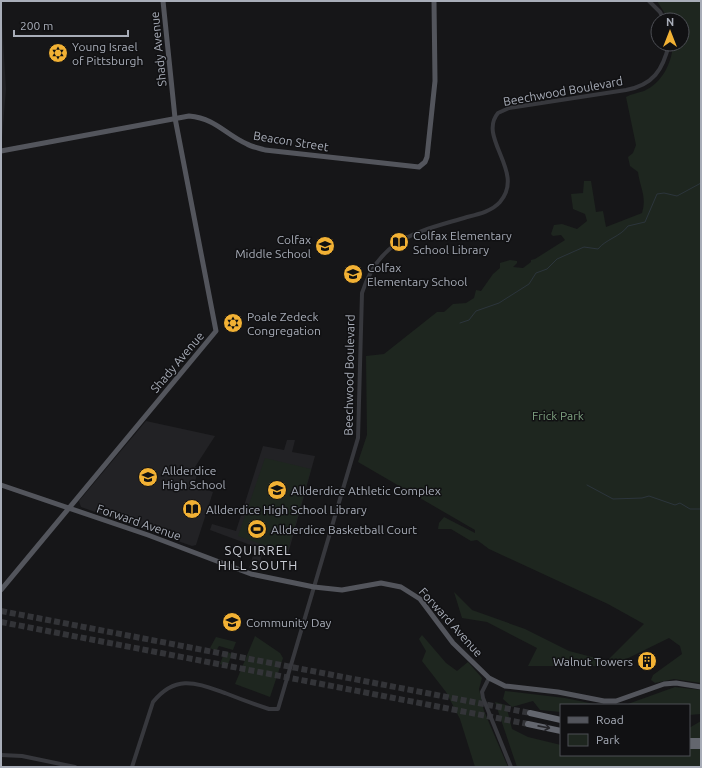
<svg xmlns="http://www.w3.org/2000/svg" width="702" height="768" font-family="Ubuntu,sans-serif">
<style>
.built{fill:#222225}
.green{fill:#1e261f}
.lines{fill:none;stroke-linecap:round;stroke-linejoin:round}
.stream{stroke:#2c353c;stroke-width:1}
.highway-tunnel{stroke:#333438;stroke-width:6;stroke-dasharray:6 3;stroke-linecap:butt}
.minor{stroke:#37383d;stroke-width:4}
.major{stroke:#53555c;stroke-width:5}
.highway{stroke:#63666e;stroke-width:6}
.oneway{stroke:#26262a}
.labels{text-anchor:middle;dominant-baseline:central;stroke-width:3;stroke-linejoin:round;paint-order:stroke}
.poi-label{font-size:12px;fill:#a8adb8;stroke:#111113;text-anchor:start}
.street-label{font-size:12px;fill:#a8adb8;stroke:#111113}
.park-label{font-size:12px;fill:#7fa381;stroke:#111113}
.neighbourhood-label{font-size:13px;letter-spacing:1px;fill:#c9ccd4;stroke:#111113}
</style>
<rect width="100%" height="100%" fill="#161618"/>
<g class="built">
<path d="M1,5l5,84 -5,62z"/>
<path d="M146,421l69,15 -20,31 4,1 -5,17 19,7 -17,53 -4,1 -111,-39 -2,-6z"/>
<path d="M287,440h8l-3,12 23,4 -27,98 -24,-5 -7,22 -8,-3 7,-21 -46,-17 2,-6 24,7 27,-85 21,4z"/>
</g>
<g class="green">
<path d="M657,1h44v682l-27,-4 -19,4 -4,-3 2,-5 29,-21 -2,-8 -11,-8 -57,28h-84l9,-18 -50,-26 -25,-4 -8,-26 18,18 53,19 44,22 38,10 37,-37 -36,-20 -119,-55 -12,-9 -6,1 -20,-12h-13l1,-6 5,-6 31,16v-3l-117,-68 9,-27 -1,-79 18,-2 53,-42h7l9,-8 13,-1 8,-5 2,-8 5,1 12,-17 7,-6v-5l10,-3 7,1v2l-4,4 10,1 8,-6v-2l4,-1 30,-19 -4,-5 -8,1 -2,-2 3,-9 8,-1 15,5 10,-8 -2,-7 -12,-5 -2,-15 12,-1 1,-12h7l5,31 7,-1 3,16 36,-14c5,-17 -2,-25 -4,-41l-8,-6 -2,-9 5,-4 3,-8 -10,-48c5,-3 12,-4 18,-6 18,-8 28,-28 29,-47h9v-24h-13z"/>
<path d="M265,458l46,11 -24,84 -49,-17z"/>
<path d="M422,635l24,28 11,8 11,-9 14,16 -3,11 5,22 24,56h-33l-15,-48 -14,-27 -24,-31 4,-10 -7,-12z"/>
<path d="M255,636l25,17 3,5 -13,39 -35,-13z"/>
<path d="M216,637l20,5 -3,8 -14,-4 -3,5 -6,-3z"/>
<path d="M225,651l7,3 -5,13 -7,-3z"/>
<path d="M675,687l26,3v24l-12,1v-10h-64z"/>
<path d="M505,691l60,7 34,7h15h-53v7l-21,-2 -7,-9 -21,6 -9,-8z"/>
<path d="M495,702l11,3 6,24 16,8 33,8v10h128v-27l12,-7v46h-184z"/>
</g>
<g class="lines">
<g class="stream">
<path d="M460,323l9,-3 7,-9 23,-8 30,-19 7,-11 11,-4 10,-10 27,-12 14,2c8,-10 22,-12 30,-23l17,-4 12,-28 7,-1 13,3 24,-13"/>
<path d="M587,485l26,14 29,-1 7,-2 26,9 5,-2 10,6h11"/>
</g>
<g class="highway-tunnel">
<path d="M1,611l529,102"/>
<path d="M1,622l527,102"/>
</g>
<g class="minor">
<path d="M649,1l11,11 4,8"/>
<path d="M489,678l-7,14 1,6 28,69"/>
<path d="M1,755l21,1 53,11"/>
<path d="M132,767l21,-65c23,-28 43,-19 72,-9 15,6 29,11 44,16h9l80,-271 4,-145c18,-56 56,-61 105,-76 12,-3 25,-6 33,-15 26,-30 -23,-64 -2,-89l11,-5 117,-18c27,-5 37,-20 43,-46"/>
</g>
<g class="major">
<path d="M1,151l188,-35c28,3 34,17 58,28 5,3 12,4 18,6l154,17 6,-5 2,-5 8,-76 -1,-80"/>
<path d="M1,485l147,50 103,39 63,13 28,3 39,-7 20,4 19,12 33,44 36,35 16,8 53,6 46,9h12l48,-17 12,-1 25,4"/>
<path d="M1,590l215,-259 -41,-213 -12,-117"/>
</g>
<g class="highway">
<path d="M530,713l31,7"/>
<path d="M528,724l33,7"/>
<path d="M689,741h12"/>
<path d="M689,746h12"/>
</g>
</g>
<defs><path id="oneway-shaft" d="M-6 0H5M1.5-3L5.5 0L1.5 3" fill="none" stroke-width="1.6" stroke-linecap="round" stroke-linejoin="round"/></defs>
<use class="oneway" href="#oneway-shaft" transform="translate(544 727) rotate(11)"/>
<defs>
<g id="synagogue-disc" transform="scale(1)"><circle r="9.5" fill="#f2b134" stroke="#111113"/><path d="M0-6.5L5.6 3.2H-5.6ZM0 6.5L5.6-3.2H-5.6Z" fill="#111"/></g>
<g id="library-disc" transform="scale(1)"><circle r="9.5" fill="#f2b134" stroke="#111113"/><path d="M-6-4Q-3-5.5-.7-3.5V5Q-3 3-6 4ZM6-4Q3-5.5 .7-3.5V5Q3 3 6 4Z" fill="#111"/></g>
<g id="school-disc" transform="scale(1)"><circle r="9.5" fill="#f2b134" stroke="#111113"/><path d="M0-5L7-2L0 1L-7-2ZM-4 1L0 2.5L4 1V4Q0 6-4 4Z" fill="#111"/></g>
<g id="stadium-disc" transform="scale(1)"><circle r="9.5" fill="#f2b134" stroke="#111113"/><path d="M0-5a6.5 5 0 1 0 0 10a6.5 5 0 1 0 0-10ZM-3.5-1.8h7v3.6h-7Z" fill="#111"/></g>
<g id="building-disc" transform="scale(1)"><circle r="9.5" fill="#f2b134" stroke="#111113"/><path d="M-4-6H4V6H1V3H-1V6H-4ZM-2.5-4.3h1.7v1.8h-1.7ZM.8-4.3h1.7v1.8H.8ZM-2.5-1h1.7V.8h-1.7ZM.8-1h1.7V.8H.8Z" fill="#111"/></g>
</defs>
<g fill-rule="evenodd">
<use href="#synagogue-disc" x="58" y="53"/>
<use href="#library-disc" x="399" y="242"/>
<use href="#school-disc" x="325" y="246"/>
<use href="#school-disc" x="353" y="274"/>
<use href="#synagogue-disc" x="233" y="323"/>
<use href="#school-disc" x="148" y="477"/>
<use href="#school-disc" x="277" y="490"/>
<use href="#library-disc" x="192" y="509"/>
<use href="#stadium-disc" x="257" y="529"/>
<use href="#school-disc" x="232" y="622"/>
<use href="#building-disc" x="647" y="661"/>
</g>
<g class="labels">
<g class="poi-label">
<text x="72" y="46">Young Israel<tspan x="72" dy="14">of Pittsburgh</tspan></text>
<text x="413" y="235">Colfax Elementary<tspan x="413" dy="14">School Library</tspan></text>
<text x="311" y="239" text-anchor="end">Colfax<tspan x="311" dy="14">Middle School</tspan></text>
<text x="367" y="267">Colfax<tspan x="367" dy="14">Elementary School</tspan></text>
<text x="247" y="316">Poale Zedeck<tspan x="247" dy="14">Congregation</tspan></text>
<text x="162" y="470">Allderdice<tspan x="162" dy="14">High School</tspan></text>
<text x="291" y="490">Allderdice Athletic Complex</text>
<text x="206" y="509">Allderdice High School Library</text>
<text x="271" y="529">Allderdice Basketball Court</text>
<text x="246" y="622">Community Day</text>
<text x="633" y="661" text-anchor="end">Walnut Towers</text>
</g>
<g class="street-label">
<text transform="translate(158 49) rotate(-96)">Shady Avenue</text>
<text transform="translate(563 91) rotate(-10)">Beechwood Boulevard</text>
<text transform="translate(291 141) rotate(9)">Beacon Street</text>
<text transform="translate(177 362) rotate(-50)">Shady Avenue</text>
<text transform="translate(349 375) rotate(-89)">Beechwood Boulevard</text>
<text transform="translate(139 522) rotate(19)">Forward Avenue</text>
<text transform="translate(451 622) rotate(48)">Forward Avenue</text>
</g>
<g class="park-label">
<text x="558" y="415">Frick Park</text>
</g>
<g class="neighbourhood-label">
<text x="258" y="550">SQUIRREL<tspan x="258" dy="15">HILL SOUTH</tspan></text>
</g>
</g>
<rect width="702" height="768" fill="none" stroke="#a8adb8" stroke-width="4"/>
<rect x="560" y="704" width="130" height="52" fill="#111113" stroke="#4d4f55"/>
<rect x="568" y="717" width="20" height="6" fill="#53555c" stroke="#4d4f55"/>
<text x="596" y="724" font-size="12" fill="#a8adb8">Road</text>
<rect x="568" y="734" width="20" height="12" fill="#1e261f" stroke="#4d4f55"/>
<text x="596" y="744" font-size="12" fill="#a8adb8">Park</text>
<g transform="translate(670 32)"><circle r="19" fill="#111113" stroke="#4d4f55"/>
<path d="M0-3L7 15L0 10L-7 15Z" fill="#f2b134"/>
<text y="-6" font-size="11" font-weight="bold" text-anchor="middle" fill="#a8adb8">N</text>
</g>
<path d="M14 30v6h114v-6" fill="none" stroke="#a8adb8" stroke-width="2"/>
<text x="20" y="30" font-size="12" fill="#a8adb8" stroke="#111113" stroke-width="3" paint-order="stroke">200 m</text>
</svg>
